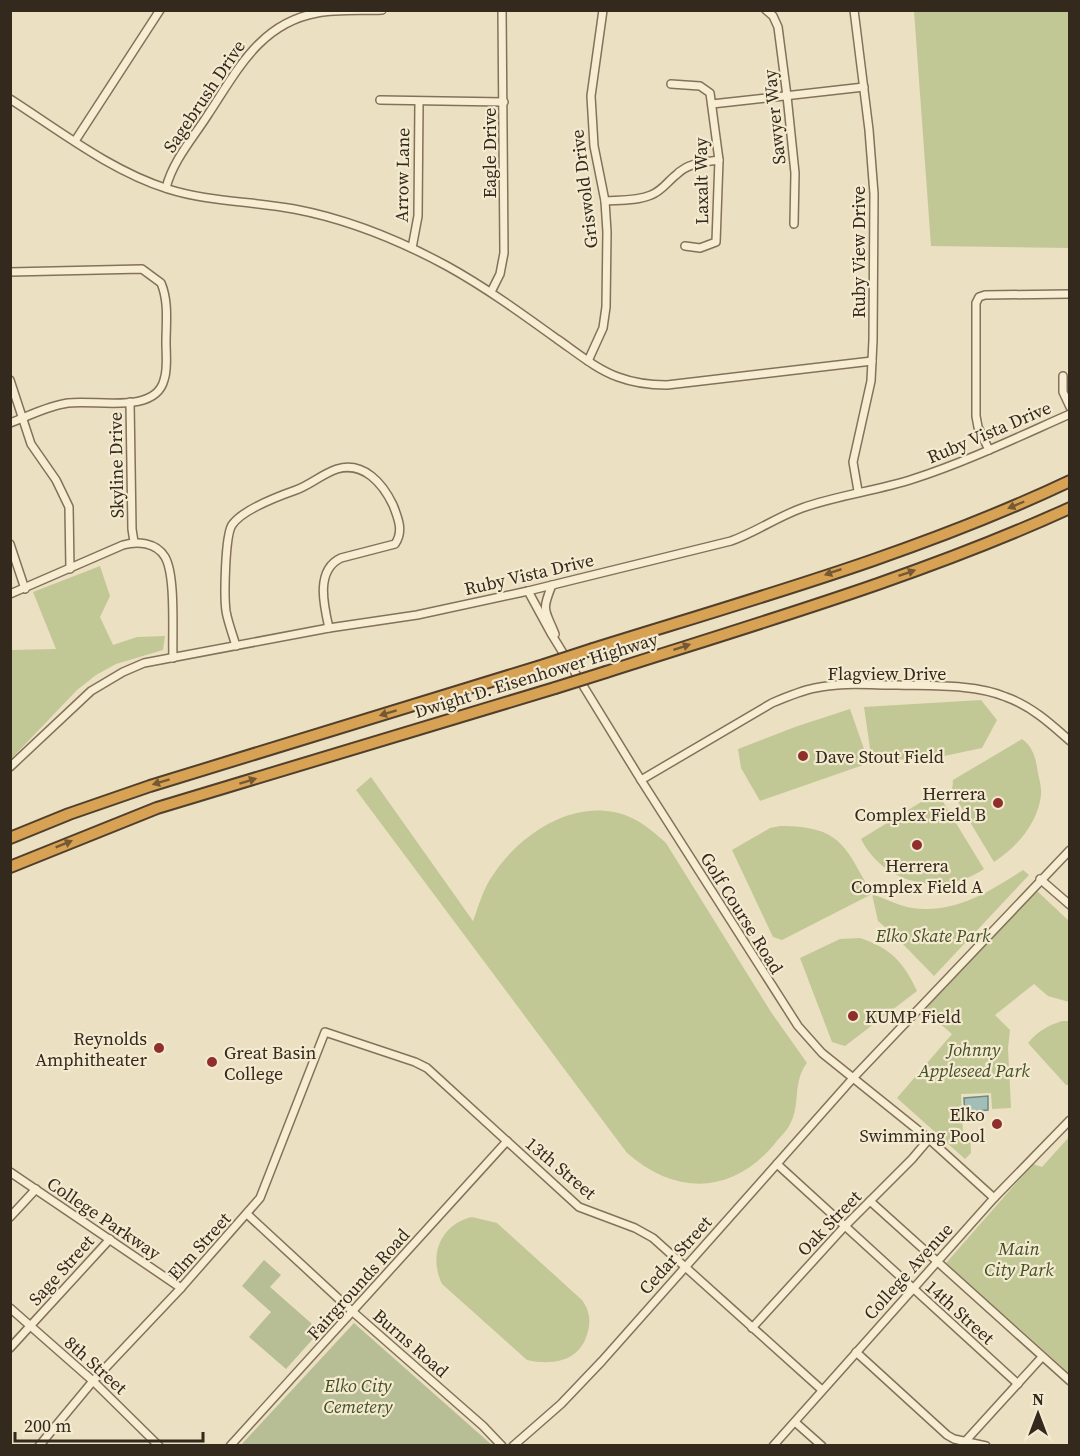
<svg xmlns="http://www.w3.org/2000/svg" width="1080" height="1456" font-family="'Source Serif 4',serif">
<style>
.green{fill:#c1c895}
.cemetery{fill:#b7bd94}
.water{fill:#a3beb7;stroke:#6b8b84;stroke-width:1.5}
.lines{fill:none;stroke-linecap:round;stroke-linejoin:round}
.minor-casing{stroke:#847159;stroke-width:10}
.highway-casing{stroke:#513f2e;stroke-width:14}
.minor{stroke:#f7edd3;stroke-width:7}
.highway{stroke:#d7a254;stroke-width:10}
.highway-bridge-casing{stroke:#513f2e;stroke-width:14;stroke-linecap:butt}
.highway-bridge{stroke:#d7a254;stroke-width:10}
.oneway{fill:#755933}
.poi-dot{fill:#8f2f2c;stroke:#f3ead0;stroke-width:2}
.labels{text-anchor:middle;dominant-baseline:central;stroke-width:4.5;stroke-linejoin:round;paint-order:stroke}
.street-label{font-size:18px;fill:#34291d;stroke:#f3ead0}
.poi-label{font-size:18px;fill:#34291d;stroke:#f3ead0;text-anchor:start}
.park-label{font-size:18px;font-style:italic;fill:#434f25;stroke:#f3ead0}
</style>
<rect width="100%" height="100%" fill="#ebe0c1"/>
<g class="green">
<path d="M914,11h155v237l-138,-2z"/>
<path d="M100,566l10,30 -10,21 13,28 24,-8 28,-1 -2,14 -47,14 -20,11 -19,15 -66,69v-109l45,-1 -23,-57z"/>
<path d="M981,700l16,20 -15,28 -38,8 -72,6 -8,-55z"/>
<path d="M850,709l19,54 -109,38 -19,-33 -3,-19 57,-22z"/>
<path d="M1022,739c10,7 13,17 15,28 1,9 5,19 4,28 -3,28 -24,52 -47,67l-42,-70 1,-12z"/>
<path d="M371,777l102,144c6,-16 10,-32 20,-46 28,-43 87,-81 139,-57 13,6 24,16 34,25l105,169 36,51c-15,19 -6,42 -17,61 -3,7 -10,13 -14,18 -42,53 -100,54 -149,11l-271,-363z"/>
<path d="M931,796l9,1 44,72c-41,28 -100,16 -123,-30z"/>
<path d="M780,826c61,0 65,20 92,68 12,4 27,12 40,14 42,6 77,-16 111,-38l6,5 -95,101 -39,-40 -17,-15 -6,-27 -90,46 -9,-3 -41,-87 38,-22z"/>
<path d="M1036,890l33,31v81l-21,-6 -14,-12 -39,31 15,15 -2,18 3,60 -19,1 -1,-16 -30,1 2,40h7l1,19 -6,6 -68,-61 55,-64 -28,-24z"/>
<path d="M860,938c32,11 43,24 57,53l-72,55 -13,-4 -32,-84 40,-19z"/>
<path d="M1062,1021h7v64h-3l-38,-42c10,-12 19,-17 34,-22z"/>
<path d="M1069,1137v236l-123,-110 87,-99 9,3z"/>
<path d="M472,1217l25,6 85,77c7,10 9,19 6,31 -7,30 -34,35 -61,29l-85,-76c-14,-29 -1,-60 30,-67z"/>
</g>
<g class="cemetery">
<path d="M264,1260l17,15 -11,12 50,44 -34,38 -37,-32 22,-25 -29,-26z"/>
<path d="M354,1323l138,122h-251z"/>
</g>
<path class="water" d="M988,1096v14l-11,1 -2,9 -10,1 -1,-23z"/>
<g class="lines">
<g class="minor-casing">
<g id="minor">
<path d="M766,10l7,6 5,11 9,69 8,77 -1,51"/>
<path d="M854,10l15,120 5,64 -1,146 -2,41 -18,81 5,29"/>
<path d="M671,84l29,2 10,7 9,67 -3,82 -16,6 -15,-2"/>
<path d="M10,99c50,32 101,72 158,90 41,13 84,12 126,20 53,10 105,31 153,57 38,21 74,47 110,73 19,13 39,30 61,38 16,6 33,8 49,8l205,-24"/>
<path d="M380,100l124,2"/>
<path d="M712,104l152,-17"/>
<path d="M75,141l85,-131"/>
<path d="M166,188c7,-28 28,-51 43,-75 29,-44 52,-90 108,-100 21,-4 44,-2 65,-3"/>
<path d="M605,201c15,-1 32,0 46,-6 11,-4 16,-13 25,-20 12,-12 27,-13 43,-15"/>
<path d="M412,248l6,-32 1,-114"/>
<path d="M10,272l132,-3 19,14c8,19 5,40 5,60 0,12 2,26 -2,37 -9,35 -69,19 -96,23 -21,3 -39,13 -58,20"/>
<path d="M491,292l9,-18 4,-21 -2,-243"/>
<path d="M588,361l15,-33 3,-21 1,-75 -2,-31 -11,-55 -3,-50 12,-86"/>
<path d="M1063,376v16l7,15"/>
<path d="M10,380l21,64 25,36 13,27 1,62"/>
<path d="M130,402l2,127 2,13"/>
<path d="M989,450l-11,-23 -2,-11v-113l3,-6 6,-2 85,-1"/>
<path d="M10,544l15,45"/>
<path d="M552,585c-11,27 -7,24 3,49"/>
<path d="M528,591l24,44 89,145 157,246 24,27 107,86 65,59"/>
<path d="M10,594l113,-49c14,-4 33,-3 42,12 11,19 7,77 8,101"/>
<path d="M236,646c-3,-11 -8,-23 -10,-35 -2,-15 -1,-75 6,-86 10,-15 47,-29 64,-35 14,-5 26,-16 41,-21 27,-8 46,15 56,36 5,13 11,26 2,39l-54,14c-26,12 -17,48 -12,70"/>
<path d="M10,767l81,-76 32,-19 21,-9 185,-35 88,-13 111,-24 203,-50c25,-9 46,-24 71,-33 36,-13 74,-17 111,-29 53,-17 105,-42 157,-65"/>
<path d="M641,780l131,-77c14,-6 28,-12 43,-15 27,-6 55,-3 82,-3 34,1 78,-1 109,12 25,9 44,26 64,44"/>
<path d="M1040,879l30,26"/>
<path d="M777,1164l241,220"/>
<path d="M10,1172l171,116"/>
<path d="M870,1201l200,180"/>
<path d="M247,1214l106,98 130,114 19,20"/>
<path d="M10,1217l26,-28"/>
<path d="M10,1308l83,73 66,65"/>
<path d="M752,1328l92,-101 68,-68 17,-20"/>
<path d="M10,1348l100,-109"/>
<path d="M856,1352l91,83 7,4 32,7"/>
<path d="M795,1422l27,24"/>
<path d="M39,1446l54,-65 88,-93 79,-90 65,-166 90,30 12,6 152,139 56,21 18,10 169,152"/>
<path d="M230,1446l277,-305"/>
<path d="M513,1446l48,-42 41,-43 252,-284 216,-227"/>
<path d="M773,1446l221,-248 76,-78"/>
<path d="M961,1446l81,-89"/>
</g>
</g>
<g class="highway-casing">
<g id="highway">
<path d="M593,649c160,-50 325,-96 477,-168"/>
<path d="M606,672c156,-50 315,-96 464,-164"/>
<path d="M10,838l59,-24 81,-28 394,-121"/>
<path d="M10,867l147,-59 398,-120"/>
</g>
</g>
<use href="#minor" class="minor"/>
<use href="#highway" class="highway"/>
<g class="highway-bridge-casing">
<g id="highway-bridge">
<path d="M544,665l49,-16"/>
<path d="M555,688l51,-16"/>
</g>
</g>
<use href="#highway-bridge" class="highway-bridge"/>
</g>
<defs><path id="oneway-solid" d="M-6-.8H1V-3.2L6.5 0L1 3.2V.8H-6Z" transform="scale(1.5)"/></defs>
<g class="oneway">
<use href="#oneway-solid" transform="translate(1016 505) rotate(157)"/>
<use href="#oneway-solid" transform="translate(833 572) rotate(161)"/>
<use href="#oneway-solid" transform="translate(907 573) rotate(-19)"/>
<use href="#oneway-solid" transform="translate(682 647) rotate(-18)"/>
<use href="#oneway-solid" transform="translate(388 713) rotate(163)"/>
<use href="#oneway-solid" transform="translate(248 781) rotate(-17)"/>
<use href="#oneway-solid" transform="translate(161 782) rotate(163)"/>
<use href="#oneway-solid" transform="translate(64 844) rotate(-22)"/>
</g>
<g class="poi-dot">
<circle cx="803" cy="756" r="6"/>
<circle cx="998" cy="803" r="6"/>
<circle cx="917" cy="845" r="6"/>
<circle cx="853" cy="1016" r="6"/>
<circle cx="159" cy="1048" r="6"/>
<circle cx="212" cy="1062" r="6"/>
<circle cx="997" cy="1124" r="6"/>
</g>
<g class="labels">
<g class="street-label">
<text transform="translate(204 96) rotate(-56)">Sagebrush Drive</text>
<text transform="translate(774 117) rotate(-96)">Sawyer Way</text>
<text transform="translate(489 153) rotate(-90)">Eagle Drive</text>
<text transform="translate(402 175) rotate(-89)">Arrow Lane</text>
<text transform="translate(701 181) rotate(-91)">Laxalt Way</text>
<text transform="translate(584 189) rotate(-97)">Griswold Drive</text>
<text transform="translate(858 252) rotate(-90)">Ruby View Drive</text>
<text transform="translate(989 432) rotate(-23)">Ruby Vista Drive</text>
<text transform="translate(116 465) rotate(-91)">Skyline Drive</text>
<text transform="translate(529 574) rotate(-13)">Ruby Vista Drive</text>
<text x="887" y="673">Flagview Drive</text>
<text transform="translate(536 675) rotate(-17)">Dwight D. Eisenhower Highway</text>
<text transform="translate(742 913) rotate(58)">Golf Course Road</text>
<text transform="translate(561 1168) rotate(40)">13th Street</text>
<text transform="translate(104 1218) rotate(34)">College Parkway</text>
<text transform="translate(829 1223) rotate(-46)">Oak Street</text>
<text transform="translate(199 1246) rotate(-48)">Elm Street</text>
<text transform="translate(675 1255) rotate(-48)">Cedar Street</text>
<text transform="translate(61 1270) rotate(-48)">Sage Street</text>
<text transform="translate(908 1271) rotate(-48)">College Avenue</text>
<text transform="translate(358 1284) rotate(-48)">Fairgrounds Road</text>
<text transform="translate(960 1312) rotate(42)">14th Street</text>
<text transform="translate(411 1343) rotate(41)">Burns Road</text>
<text transform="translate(96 1365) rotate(42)">8th Street</text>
</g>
<g class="poi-label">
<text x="815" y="756">Dave Stout Field</text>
<text x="986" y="793" text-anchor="end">Herrera<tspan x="986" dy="21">Complex Field B</tspan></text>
<text x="917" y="865" text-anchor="middle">Herrera<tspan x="917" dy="21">Complex Field A</tspan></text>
<text x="865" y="1016">KUMP Field</text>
<text x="147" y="1038" text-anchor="end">Reynolds<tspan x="147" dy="21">Amphitheater</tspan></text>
<text x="224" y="1052">Great Basin<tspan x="224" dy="21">College</tspan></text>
<text x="985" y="1114" text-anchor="end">Elko<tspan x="985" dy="21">Swimming Pool</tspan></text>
</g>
<g class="park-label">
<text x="933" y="935">Elko Skate Park</text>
<text x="974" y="1049">Johnny<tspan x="974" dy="21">Appleseed Park</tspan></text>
<text x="1019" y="1248">Main<tspan x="1019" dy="21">City Park</tspan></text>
<text x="358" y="1385">Elko City<tspan x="358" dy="21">Cemetery</tspan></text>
</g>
</g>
<rect width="1080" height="1456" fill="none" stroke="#34291d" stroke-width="24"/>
<g transform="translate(1038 1414)" stroke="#f3ead0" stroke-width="4.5" paint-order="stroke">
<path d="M0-4.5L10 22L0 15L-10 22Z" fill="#34291d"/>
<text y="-9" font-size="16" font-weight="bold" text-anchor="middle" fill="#34291d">N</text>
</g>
<path d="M15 1432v9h188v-9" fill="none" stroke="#34291d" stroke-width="3"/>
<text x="24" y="1432" font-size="18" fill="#34291d" stroke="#f3ead0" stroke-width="4.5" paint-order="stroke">200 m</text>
</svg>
